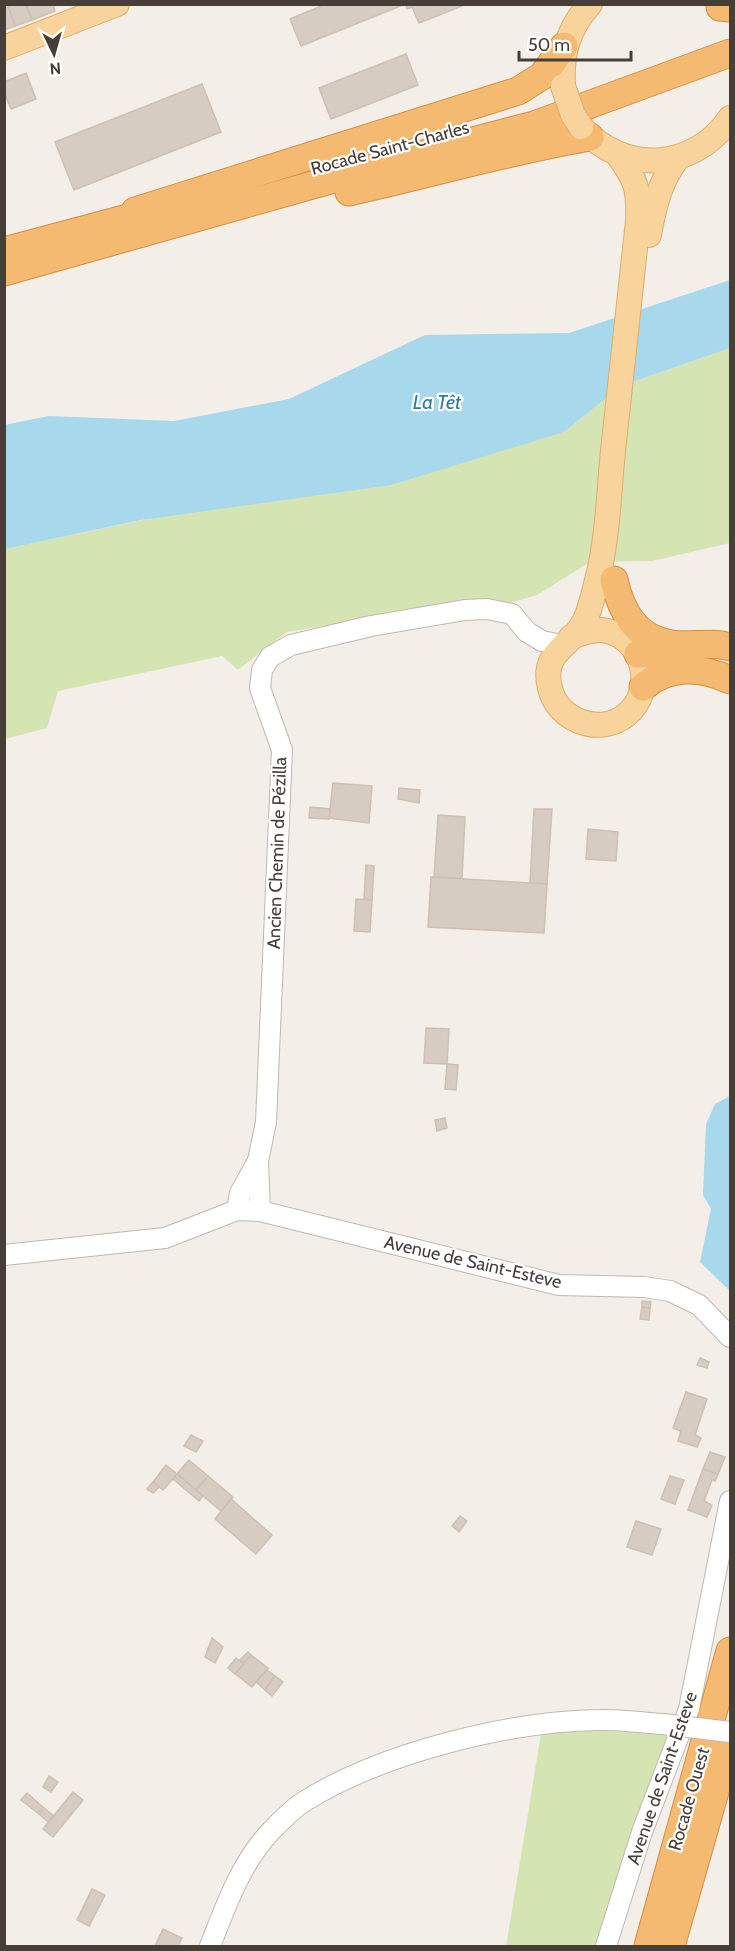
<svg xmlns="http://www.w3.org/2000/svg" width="735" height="1951" font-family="Cabin,sans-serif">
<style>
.green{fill:#d4e5b3}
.water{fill:#a8d8ec}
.building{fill:#d7ccc1;stroke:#cec0b2;stroke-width:1.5}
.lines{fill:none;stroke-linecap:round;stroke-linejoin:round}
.minor-casing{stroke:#c1b8ae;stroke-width:22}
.major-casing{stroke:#ddae6c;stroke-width:26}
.highway-casing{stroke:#d48e41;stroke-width:29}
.minor{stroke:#fff;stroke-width:20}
.major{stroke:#f8d49c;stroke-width:24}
.highway{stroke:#f5ba71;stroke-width:27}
.minor-bridge-casing{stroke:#c1b8ae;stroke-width:22;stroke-linecap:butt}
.major-bridge-casing{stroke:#ddae6c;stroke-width:26;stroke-linecap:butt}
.minor-bridge{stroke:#fff;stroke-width:20}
.major-bridge{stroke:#f8d49c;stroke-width:24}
.labels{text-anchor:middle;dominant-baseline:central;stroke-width:4.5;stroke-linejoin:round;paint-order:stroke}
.street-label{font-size:18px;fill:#463e37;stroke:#fff}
.water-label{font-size:20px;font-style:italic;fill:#327b9c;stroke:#fff}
</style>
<rect width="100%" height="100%" fill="#f3eee8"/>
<g class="green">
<path d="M730,348v195l-78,18 -62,1 -53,33 -27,8 -29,-4 -194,33 -49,38 -16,-14 -164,35 -11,37 -42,11 -1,-190 560,-117 57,-46z"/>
<path d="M601,1730l68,5 -72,211h-91l35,-212z"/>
</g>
<g class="water">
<path d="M730,280v68l-109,38 -57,46 -173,53 -250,35 -136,29 -1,-124 45,-9 125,5 115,-22 136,-64 144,-2z"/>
<path d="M730,1096v195l-30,-29 11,-53 -8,-14 3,-71 9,-20z"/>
</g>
<g class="building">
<path d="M26,4l6,16 -17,6 -7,-20z"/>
<path d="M26,4h27l2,7 -23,9z"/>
<path d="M326,4h77v1l-102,41 -11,-27z"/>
<path d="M406,4h56v2l-43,17 -7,-16 -5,2z"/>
<path d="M8,6l7,20 -11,4v-23z"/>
<path d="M406,54l12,31 -87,34 -12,-31z"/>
<path d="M26,73l10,26 -25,10 -7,-17v-10z"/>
<path d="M202,84l19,48 -147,58 -19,-48z"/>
<path d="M333,783l39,3 -3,37 -40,-5z"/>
<path d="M399,788l21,2 -1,13 -21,-4z"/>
<path d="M310,807l20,2 -1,10 -20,-1z"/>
<path d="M534,809h18l-5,75 -17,-1z"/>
<path d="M438,815l27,2 -3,62 -28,-2z"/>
<path d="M588,829l30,3 -2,29 -30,-2z"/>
<path d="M366,865l8,1 -2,34 -8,-1z"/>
<path d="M431,877l116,7 -3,49 -116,-6z"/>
<path d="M356,899l16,1 -2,32 -16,-1z"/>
<path d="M426,1028l23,1 -2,35 -23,-1z"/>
<path d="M447,1064l11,1 -2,25 -11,-1z"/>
<path d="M445,1118l2,10 -10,3 -2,-11z"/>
<path d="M642,1301l9,1 -1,6 -8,-1z"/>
<path d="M642,1307l8,1 -1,12 -9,-1z"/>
<path d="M700,1358l9,4 -2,6 -10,-3z"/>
<path d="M686,1392l21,7 -12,36 6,3 -4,9 -19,-6 3,-10 -8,-3z"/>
<path d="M191,1435l12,6 -7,11 -12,-6z"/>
<path d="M710,1452l15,5 -7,17 -15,-5z"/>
<path d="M189,1460l19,16 -12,14 -19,-16z"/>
<path d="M166,1465l11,9 -14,16 -10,-8z"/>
<path d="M703,1469l15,5 -3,7 -3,-1 -8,21 8,4 -5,12 -19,-7z"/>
<path d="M177,1474l26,22 -4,5 -26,-22z"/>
<path d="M208,1476l25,21 -12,14 -25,-21z"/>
<path d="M670,1476l14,4 -9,24 -14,-5z"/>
<path d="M153,1482l6,5 -6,6 -6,-4z"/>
<path d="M231,1499l41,36 -16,19 -41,-35z"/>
<path d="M460,1516l7,5 -8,11 -7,-6z"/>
<path d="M636,1521l25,8 -9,26 -25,-8z"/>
<path d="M212,1638l11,9 -8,16 -10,-6z"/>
<path d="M248,1652l3,3 -7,9 -4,-4z"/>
<path d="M251,1655l17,13 -16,19 -17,-13z"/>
<path d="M236,1658l8,6 -9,10 -7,-6z"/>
<path d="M267,1670l8,6 -10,14 -9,-8z"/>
<path d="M275,1676l8,6 -11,14 -7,-6z"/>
<path d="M49,1776l9,6 -7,10 -8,-5z"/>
<path d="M73,1792l10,8 -30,37 -10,-8z"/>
<path d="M27,1793l17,15 -5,6 -18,-14z"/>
<path d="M44,1808l10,8 -6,6 -9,-8z"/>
<path d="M92,1889l13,6 -16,31 -12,-6z"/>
<path d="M163,1929l19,9 -4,8h-23z"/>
</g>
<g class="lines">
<g class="minor-casing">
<g id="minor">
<path d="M237,1210l3,-17 18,-32"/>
<path d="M260,1211l-2,-50 8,-39 16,-372 -22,-62 2,-18 8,-13 21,-12 80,-19 94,-16 22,-1 25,5 15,18 15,9 19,4"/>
<path d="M4,1255l161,-17 72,-28 23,1 299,74 85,2 26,4 29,14 31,32"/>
<path d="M210,1946c16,-40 30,-82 61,-115 10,-10 22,-23 34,-30 77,-48 204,-80 295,-81 21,-1 42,3 63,4"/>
<path d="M606,1946l36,-114 47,-123 41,-208"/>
</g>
</g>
<g class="major-casing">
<g id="major">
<path d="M4,48l113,-44"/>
<path d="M563,86c-2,-33 5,-57 27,-82"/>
<path d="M581,127c43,48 113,44 149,-9"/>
<path d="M649,235c5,-28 11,-54 28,-76"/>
<path d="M571,637c10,-4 20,-8 31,-7 42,5 56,61 23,86 -27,20 -68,4 -75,-28 -10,-38 24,-42 35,-68 7,-15 10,-33 14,-48 9,-39 10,-81 14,-121 8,-77 17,-153 25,-230 1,-32 -1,-40 -20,-66"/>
</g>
</g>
<g class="highway-casing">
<g id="highway">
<path d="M720,7l10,1"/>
<path d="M349,192c81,-18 159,-41 241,-55"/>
<path d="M135,211l383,-120 24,-15 22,-30"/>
<path d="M4,251l150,-40"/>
<path d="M4,272l408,-115 122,-32 196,-72"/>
<path d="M614,580c7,31 21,58 57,64 20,3 40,-3 59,3"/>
<path d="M638,654h43"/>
<path d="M643,687c25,-22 58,-21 87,-7"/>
<path d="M648,1946l82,-295"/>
<path d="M671,1946l59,-207"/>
</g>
</g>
<use href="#minor" class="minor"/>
<use href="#major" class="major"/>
<use href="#highway" class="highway"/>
<g class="minor-bridge-casing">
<path id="minor-bridge" d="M663,1724l67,8"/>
</g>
<g class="major-bridge-casing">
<path id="major-bridge" d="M563,86l10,29 8,12"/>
</g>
<use href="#minor-bridge" class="minor-bridge"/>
<use href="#major-bridge" class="major-bridge"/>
</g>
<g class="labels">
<g class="street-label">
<text transform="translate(390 148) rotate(-15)">Rocade Saint-Charles</text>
<text transform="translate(277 853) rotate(-88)">Ancien Chemin de Pézilla</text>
<text transform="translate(473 1262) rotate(13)">Avenue de Saint-Esteve</text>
<text transform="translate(662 1778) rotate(-71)">Avenue de Saint-Esteve</text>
<text transform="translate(689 1799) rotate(-74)">Rocade Ouest</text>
</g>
<g class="water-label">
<text x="437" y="402">La Têt</text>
</g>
</g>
<rect width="735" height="1951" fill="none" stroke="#463e37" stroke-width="12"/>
<g transform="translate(54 54) rotate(175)" stroke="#ffffff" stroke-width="4.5" paint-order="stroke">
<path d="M0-4.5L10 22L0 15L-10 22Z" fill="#463e37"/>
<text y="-9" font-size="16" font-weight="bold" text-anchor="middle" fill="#463e37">N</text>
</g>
<path d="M519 51v9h112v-9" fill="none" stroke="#463e37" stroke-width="3"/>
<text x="528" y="51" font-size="18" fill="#463e37" stroke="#ffffff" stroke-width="4.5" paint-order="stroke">50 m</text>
</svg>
